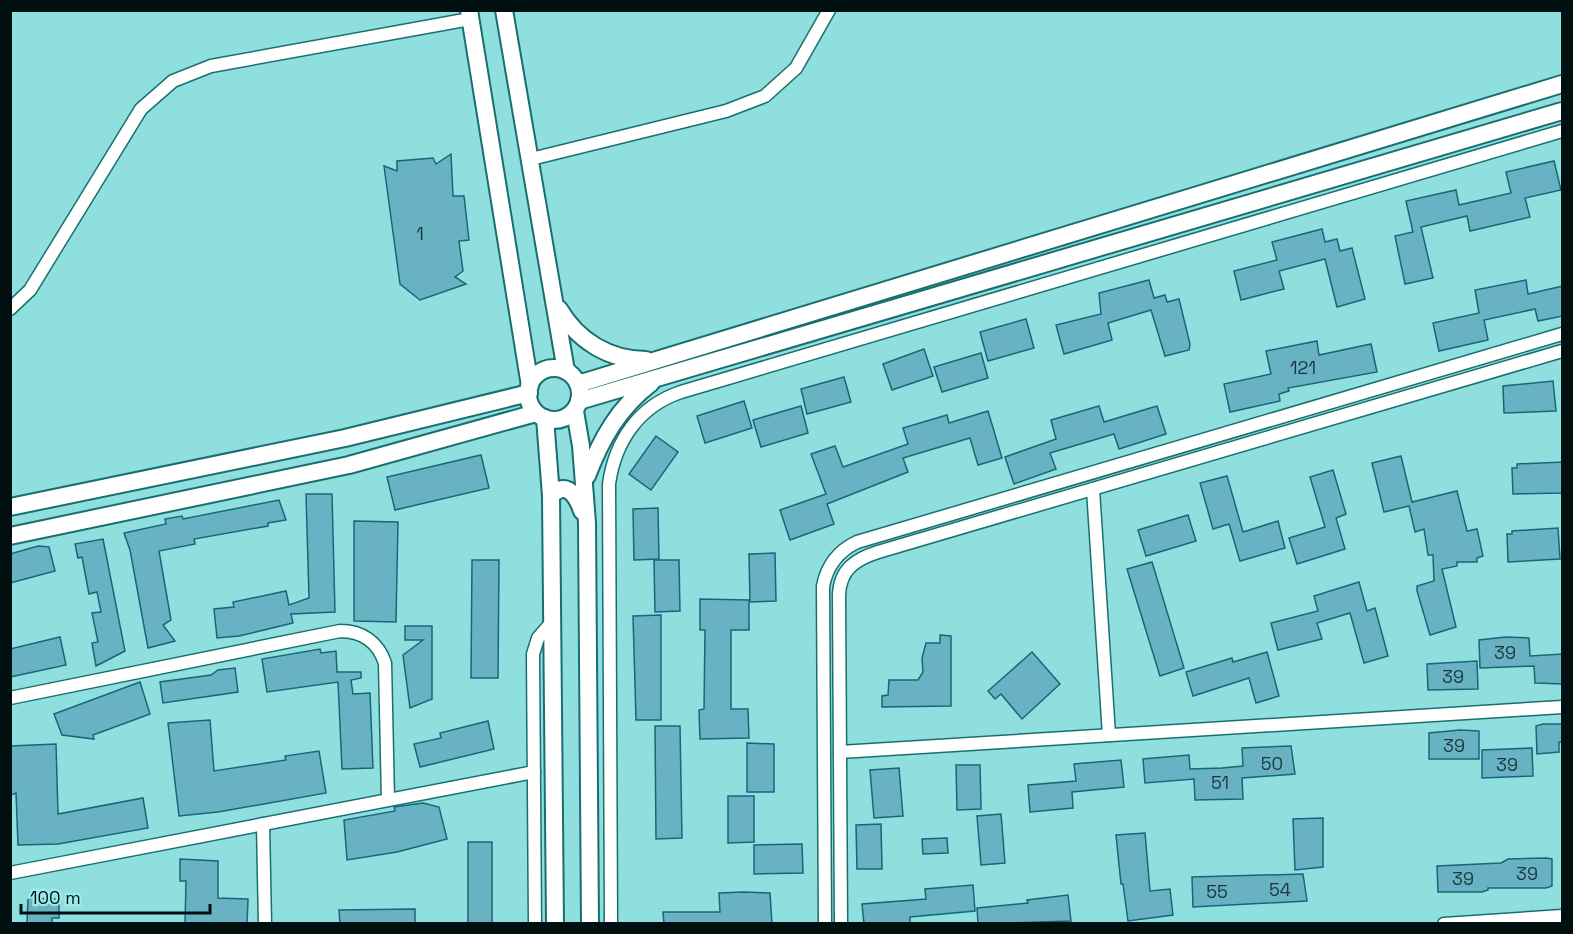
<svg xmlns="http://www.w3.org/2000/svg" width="1573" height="934" font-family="'Space Grotesk',sans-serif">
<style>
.building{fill:#69b2c4;stroke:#176778;stroke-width:1.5}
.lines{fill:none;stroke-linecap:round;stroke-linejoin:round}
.minor-casing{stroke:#196f70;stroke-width:15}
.tertiary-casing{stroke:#196f70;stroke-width:20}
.minor{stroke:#fff;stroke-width:12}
.tertiary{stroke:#fff;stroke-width:16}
.labels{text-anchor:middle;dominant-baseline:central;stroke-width:6;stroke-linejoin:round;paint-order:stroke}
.number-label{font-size:18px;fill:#1a383e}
</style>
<rect width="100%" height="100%" fill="#90dfdf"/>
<g class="building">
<path d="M451,154l2,42h11l5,44 -10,1 4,30 -8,6 11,7 -46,16 -20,-16 -16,-118 13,5v-10l36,-3 3,6z"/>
<path d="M1554,161l7,29 -36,8 5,19 -60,14 -3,-15 -46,11 12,51 -28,6 -10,-48 18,-4 -7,-31 50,-11 3,15 52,-12 -5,-21z"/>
<path d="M1322,229l3,13 12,-3 3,12 12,-3 13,51 -28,8 -12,-48 -46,12 5,18 -43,11 -7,-29 43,-11 -5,-18z"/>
<path d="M1149,280l5,18 11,-3 2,7 12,-3 11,45 -1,6 -24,6 -14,-46 -43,13 4,17 -48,14 -8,-29 45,-11 -2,-21z"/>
<path d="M1526,280l2,14 35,-8v30l-25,5 -3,-12 -51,11 4,20 -49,11 -6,-28 46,-10 -4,-23z"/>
<path d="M1026,319l8,29 -46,13 -8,-29z"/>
<path d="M1317,341l2,14 52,-11 6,28 -89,16 1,3 -10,3 1,7 -50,11 -6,-28 47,-10 -5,-23z"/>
<path d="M924,349l9,27 -41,14 -9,-26z"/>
<path d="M981,353l7,25 -46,14 -8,-25z"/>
<path d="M844,377l7,25 -44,12 -6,-25z"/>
<path d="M1553,381l3,30 -52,2 -1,-27z"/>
<path d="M744,401l8,27 -47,15 -8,-27z"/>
<path d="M801,406l7,27 -47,14 -8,-27z"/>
<path d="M1099,406l5,16 53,-16 9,28 -47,15 -5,-15 -64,19 6,16 -42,15 -9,-27 51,-18 -5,-19z"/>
<path d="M988,411l14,47 -24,7 -8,-27 -67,20 5,14 -81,32 7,20 -44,16 -10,-30 46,-16 -15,-40 24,-8 8,21 65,-23 -5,-16 44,-13 2,8z"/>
<path d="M656,436l22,16 -27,38 -22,-16z"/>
<path d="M481,455l8,33 -94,22 -8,-33z"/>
<path d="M1401,456l11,46 45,-11 10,40 10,-2 6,27 -6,2v4h-20v4l-15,3 14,58 -26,8 -13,-44v-5l17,-5 -1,-26h-5l-4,-26 -9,3 -6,-26 -25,6 -12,-49z"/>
<path d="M1563,462v31l-50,1 -1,-26h5v-4z"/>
<path d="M1333,470l13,44 -10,4 9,31 -48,15 -8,-26 36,-11 -15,-50z"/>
<path d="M1227,476l16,56 35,-11 7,27 -45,13 -11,-37 -16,5 -13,-46z"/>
<path d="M306,494h26l3,118 -44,2 2,9 -54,13 -22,2 -3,-29 20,-2 -1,-5 53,-11 3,14 20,-7z"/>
<path d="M279,500l7,20 -18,3v3l-74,13 1,5 -36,7 12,69 -8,5 12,16 -27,7 -18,-98 -6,-17 42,-9 -1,-5 17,-3 1,3z"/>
<path d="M658,508l1,51 -25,1 -1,-51z"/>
<path d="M1188,515l8,26 -50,15 -8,-26z"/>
<path d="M354,521l44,1 -2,100 -42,-1z"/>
<path d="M1558,528l2,31 -52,3 -1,-28h5v-3z"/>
<path d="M103,539l22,112 -29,15 -4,-23 6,-1 -6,-29 9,-1 -4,-20 -8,2 -7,-37 -4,1 -3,-14z"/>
<path d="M38,546l11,1 6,24 -45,12v-29z"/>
<path d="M775,553l1,48 -26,1 -1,-48z"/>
<path d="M472,560h27l-1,118h-27z"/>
<path d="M654,560h25l1,51 -25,1z"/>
<path d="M1152,562l32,106 -24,8 -33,-107z"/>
<path d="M1359,582l8,29 8,-3 13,48 -24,7 -14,-50 -33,10 5,16 -44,11 -7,-27 47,-12 -4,-15z"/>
<path d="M700,599l49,1v30h-18v79h17l1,29 -49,1 -1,-29 5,-1 1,-79h-5z"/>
<path d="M661,615v105h-25l-3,-104z"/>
<path d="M405,626h27v73l-22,9 -7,-53 20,-15h-18z"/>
<path d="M940,635l11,1v70l-69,1v-11l6,-1 1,-15h29l5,-8 -1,-14 4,-15h14z"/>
<path d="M60,637l6,28 -56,12v-28z"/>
<path d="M1506,637l23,1 1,18 33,-2v30l-28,-1 -1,-17 -54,2 -1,-28z"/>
<path d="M320,649l1,4 15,-2 1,21h24v6l-10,2 2,14 17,-1 3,75 -31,1 -4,-87 -71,10 -5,-33z"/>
<path d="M1032,652l28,32 -38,35 -21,-25 -6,5 -7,-8z"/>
<path d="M1267,652l12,44 -23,7 -7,-25 -56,18 -7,-24 46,-14 1,4z"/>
<path d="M1477,661l1,28 -50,1 -1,-26z"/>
<path d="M235,668l3,24 -75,11 -3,-21 51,-7 7,-5z"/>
<path d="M140,682l10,32 -57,21 1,4 -32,-4 -8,-21z"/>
<path d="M210,720l4,51 72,-11 -1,-4 34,-5 7,42 -108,19 -39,4 -11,-93z"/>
<path d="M488,721l6,28 -74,18 -6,-23 27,-6 -1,-5z"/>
<path d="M1543,724h20v18h-4v10l-22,2 -1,-28z"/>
<path d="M655,726h25l2,112 -26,1z"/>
<path d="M1460,730l19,1v28h-50v-26z"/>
<path d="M747,743l27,1v48h-27z"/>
<path d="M56,744l2,70 85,-16 5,30 -90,16 -40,1 -2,-52 -5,2 -1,-49z"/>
<path d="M1291,746l4,28 -53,4 1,21 -48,1 -1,-21 -49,4 -2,-24 46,-4 1,14 32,-1 21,-2 -1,-18z"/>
<path d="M1532,748l1,28 -51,2v-28z"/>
<path d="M1121,760l3,27 -52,5 1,16 -43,4 -2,-27 48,-4 -2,-17z"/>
<path d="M956,765h24l1,44 -24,1z"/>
<path d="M899,768l4,48 -29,2 -4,-48z"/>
<path d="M728,796h26v46l-26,1z"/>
<path d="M423,803l16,4 8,32 -50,13 -50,8 -3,-40 51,-9 -1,-4z"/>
<path d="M1001,814l4,49 -24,2 -4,-49z"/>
<path d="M1323,818v49l-28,3 -2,-51z"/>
<path d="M881,824l1,45h-25l-1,-44z"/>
<path d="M1145,833l5,58 20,-2 3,26 -45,6 -5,-37h-2l-5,-49z"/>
<path d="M947,838l1,15 -25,1 -1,-15z"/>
<rect x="468" y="842" width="24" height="82"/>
<path d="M802,844l1,29 -49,1v-29z"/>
<path d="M1546,858l6,1v27l-6,2h-58v2l-6,2h-44l-1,-26 64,-3 7,-4z"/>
<path d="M180,859l38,2v37l30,1 -1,25h-62l1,-43h-6z"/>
<path d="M1303,874l4,27 -114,6 -1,-30z"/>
<path d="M973,885l2,26 -65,6v7h-46l-2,-20 64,-5 -1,-10z"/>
<path d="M743,892l27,1 2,31h-108l-1,-12h57l-1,-19z"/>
<path d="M1068,895l3,26 -93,3 -1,-16 51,-5 -1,-3z"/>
<path d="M28,898l31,1v19h-7v6h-25z"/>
<path d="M415,909v15h-75l-1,-14z"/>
</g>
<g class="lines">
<g class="minor-casing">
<g id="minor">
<path d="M531,159l195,-48 39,-15 31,-28 33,-58"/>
<path d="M10,309l20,-19 111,-181 32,-28 38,-15 259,-47"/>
<path d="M1093,489l16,246"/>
<path d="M10,698l330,-67c22,0 38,11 45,32l3,137"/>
<path d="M840,752l722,-45"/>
<path d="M263,824l2,100"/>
<path d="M10,873l524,-101"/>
<path d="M535,924l-2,-270 5,-16 14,-16"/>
<path d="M611,924l-2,-440c6,-43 30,-78 72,-92l881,-261"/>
<path d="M825,924l-2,-338c4,-20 15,-35 34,-44l705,-208"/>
<path d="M841,924l-2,-329c1,-26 17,-36 39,-43l684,-201"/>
<path d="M1444,924l118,-8"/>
</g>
</g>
<g class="tertiary-casing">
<g id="tertiary">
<path d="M469,10l61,376"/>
<path d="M504,10l62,361"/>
<path d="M559,309c19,32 50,51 87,51"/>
<circle cx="554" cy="394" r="26"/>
<path d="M578,384l984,-300"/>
<path d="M579,401l983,-290"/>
<path d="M575,411l6,35 6,77 3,401"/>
<path d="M545,418l6,78 4,428"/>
<path d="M587,476c14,-37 32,-69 64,-93"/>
<path d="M551,496c15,-17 26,0 31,15"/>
<path d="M10,507l335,-69 184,-45"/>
<path d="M10,536l339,-71 187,-52"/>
</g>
</g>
<use href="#minor" class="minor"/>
<use href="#tertiary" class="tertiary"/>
</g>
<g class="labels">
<g class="number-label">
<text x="420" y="233">1</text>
<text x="1303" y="367">121</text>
<text x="1505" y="652">39</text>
<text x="1453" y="676">39</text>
<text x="1454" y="745">39</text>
<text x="1272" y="763">50</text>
<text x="1507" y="764">39</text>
<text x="1220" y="782">51</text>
<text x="1527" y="873">39</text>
<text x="1463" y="878">39</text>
<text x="1280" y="889">54</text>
<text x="1217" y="891">55</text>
</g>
</g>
<rect width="1573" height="934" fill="none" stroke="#001011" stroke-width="24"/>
<path d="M21 904v9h189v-9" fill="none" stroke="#001011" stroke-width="3"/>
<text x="30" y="904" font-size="18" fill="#001011" stroke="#9decec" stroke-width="4.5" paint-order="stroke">100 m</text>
</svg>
